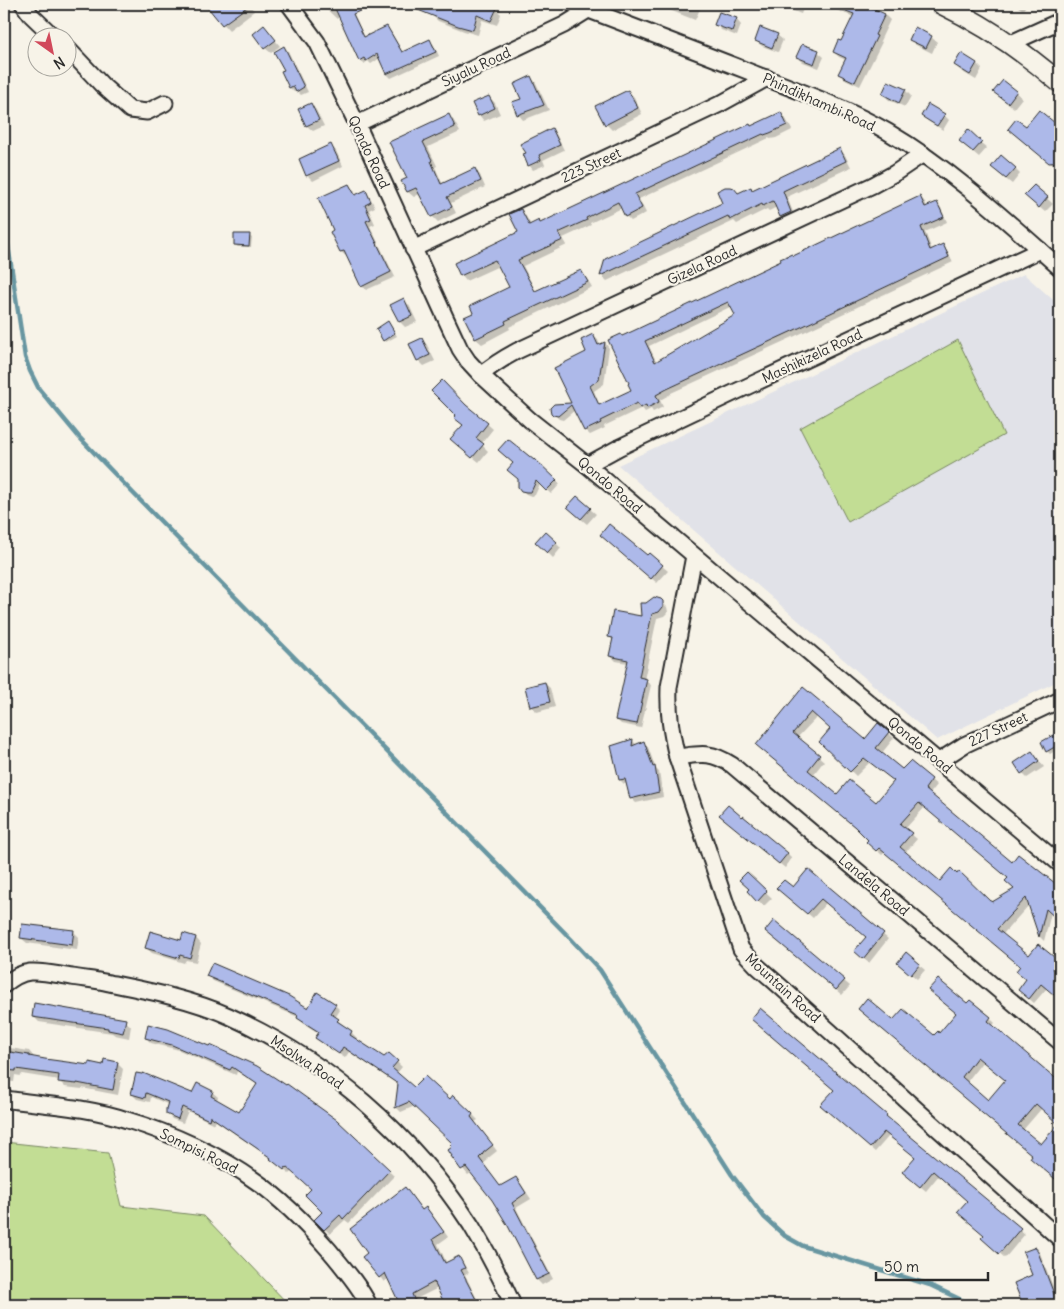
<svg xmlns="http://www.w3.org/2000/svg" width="1064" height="1309" font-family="Delius,sans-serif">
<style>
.built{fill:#e1e2e8}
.green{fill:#c2dd94;stroke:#768460}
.shadow{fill:#0003;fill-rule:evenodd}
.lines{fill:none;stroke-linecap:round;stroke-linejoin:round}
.stream{stroke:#6896a1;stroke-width:4.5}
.building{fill:#adb9e9;stroke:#2b2b2b;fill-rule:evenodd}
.minor-casing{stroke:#2b2b2b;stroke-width:19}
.tertiary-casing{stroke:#2b2b2b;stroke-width:22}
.minor{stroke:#f7f3e8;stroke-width:15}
.tertiary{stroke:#f7f3e8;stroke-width:19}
.labels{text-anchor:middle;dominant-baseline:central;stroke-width:4.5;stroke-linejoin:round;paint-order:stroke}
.street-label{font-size:14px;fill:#2b2b2b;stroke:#f7f3e8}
</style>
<rect width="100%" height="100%" fill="#f7f3e8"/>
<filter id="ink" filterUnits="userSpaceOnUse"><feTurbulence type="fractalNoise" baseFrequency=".02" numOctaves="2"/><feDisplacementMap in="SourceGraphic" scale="10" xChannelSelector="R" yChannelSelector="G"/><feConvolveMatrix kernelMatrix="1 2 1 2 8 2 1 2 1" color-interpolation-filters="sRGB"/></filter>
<g filter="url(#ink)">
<path class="built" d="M1024,274l36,32v374l-123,60 -319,-275z"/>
<g class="green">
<path d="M958,340l46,95 -156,87 -48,-94z"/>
<path d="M4,1142l104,11 13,53 83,10 85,89h-285z"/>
</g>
<g class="shadow">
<path d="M78,4h12l-8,3z"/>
<path d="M222,4h27l5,7 -25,19 -17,-19z"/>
<path d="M321,4h17l5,4 9,2 13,28 22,-10 4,4 12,21 27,-12 4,4 5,11 -48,22 -4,-4 -7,-16 -9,6 -3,-3 -4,3 -4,-4 -20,-44 -3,3z"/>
<path d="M438,4h45l13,5 5,5 -4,11 -15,-5 -4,15 -14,-4 -26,-10 -5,-5z"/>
<path d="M654,4h41l5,5 -5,11z"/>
<path d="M776,4h29l-4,10z"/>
<path d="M821,4h40l24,11 5,5 -10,21 2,1 -22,44 -15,-7 -5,-5 6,-14 -7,-3 -5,-5 7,-9 13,-26z"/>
<path d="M1014,4h13l-4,6z"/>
<path d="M736,19l5,6 -4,11 -16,-6 -5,-6z"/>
<path d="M264,27l16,19 -9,7 -6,-5z"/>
<path d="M777,35l6,5 -5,12 -16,-6 -6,-5z"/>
<path d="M931,37l6,5 -5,11 -16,-8 -6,-5z"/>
<path d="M284,47l4,4 20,41 -7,3 -4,-4 -3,1 -4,-4 -7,-16 3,-2z"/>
<path d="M818,52l6,5 -5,11 -16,-6 -5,-5z"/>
<path d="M962,55l15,9 5,5 -6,11 -15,-9 -6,-6z"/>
<path d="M531,77l5,6 13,27 -26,10 -5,-6z"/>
<path d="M1003,81l19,17 -8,10 -14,-11z"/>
<path d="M905,90l6,6 -6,11 -16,-7 -6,-6z"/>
<path d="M628,91l6,6 8,17 -30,16 -6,-6z"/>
<path d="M489,97l6,6 5,11 -16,7 -5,-6z"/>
<path d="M311,105l5,5 8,16 -11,5 -6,-5 -7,-16z"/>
<path d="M1039,111l21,18v38h-5l-41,-33 12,-6z"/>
<path d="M781,113l5,6 6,11 -16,8 -6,1 -1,-1 -130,61 7,14 -15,8 -5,-5 -4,-8 -32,15 1,2 -28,13 4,7 -44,21 13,26 45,-20 5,5 6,10 -83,40 1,2 -28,15 -6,-5 -10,-21 44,-30 -11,-22 -33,15 -5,-6 59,-42v-23l5,5 6,10 9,-1z"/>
<path d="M449,115l5,6 6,11 -32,15 9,19 -2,1 8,18 32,-15 5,5 5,12 -34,16 5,10 -18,9 -6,-6 -11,-23 -7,4 -6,-5 -5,-11 6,-3 -18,-36z"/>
<path d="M944,115l5,5 -6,10 -15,-9 -6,-5z"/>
<path d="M551,130l5,4 8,16 -21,10 2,5 -12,5 -4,-5z"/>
<path d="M981,143l6,5 -8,9 -13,-11z"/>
<path d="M330,145l6,6 7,15 -30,15 -6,-6z"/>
<path d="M840,150l5,5 6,12 -64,30 8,20 -9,5 -5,-6 -4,-9 -8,4 -2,-2 -30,15 -3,-3 -127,60 -5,-5 4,-16 118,-56 14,-10 13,-6 2,3z"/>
<path d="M1015,169l5,5 -8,10 -14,-11z"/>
<path d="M349,185l5,5 2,6 10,-4 4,5 5,10 -6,3 6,14 -5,2 25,51 -29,13 -4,-4 -15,-30h-1l-5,-4 -6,-21z"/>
<path d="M1034,186l19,18 -8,8 -13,-11z"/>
<path d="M920,197l5,5 2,5 9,-4 5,5 6,14 -22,10 7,18 11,-5 4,5 6,12 -149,70 -133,61v1l-11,6 3,7 -10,5 -2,-3 -6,3 -3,-4 -38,18 1,2 -15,7 -5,-5 -10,-20 -12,10 -4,-1 -5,-5 19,-10 20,-68 5,4 2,6 5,-3 4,5 -5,36 -10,7 6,15 33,-16 -11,-53zM732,306l4,9 -79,48 -8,-17z"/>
<path d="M249,235l3,3 -1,9h-13l-3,-2z"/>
<path d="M403,300l6,5 8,17 -12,5 -5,-5 -8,-17z"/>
<path d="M390,325l7,11 -11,6 -2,-2z"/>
<path d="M422,339l5,6 8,16 -11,5 -6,-6z"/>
<path d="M466,405l27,24 -12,15 7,7 -9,11 -21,-17 6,-20z"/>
<path d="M535,461l25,23 -9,10 -11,-10 -5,11 -4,1 -5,-2 -4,-4z"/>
<path d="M590,509l6,5 -9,10 -13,-11z"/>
<path d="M545,533l16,15 -8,10 -16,-16z"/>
<path d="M607,540l40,17 15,9 6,5 -11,12z"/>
<path d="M662,602l5,5 1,5 -4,4 -7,2 -13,62 7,5 -10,43 -20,-4 -5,-5 12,-56 -12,-2 -5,-5 3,-15 -5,-5 34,-19z"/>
<path d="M544,683l6,5 5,19 -18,5 -6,-6z"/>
<path d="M803,689l62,52 13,-16 16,13 -13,16 21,17 8,-8 27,22 -8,10 83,68 39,18 9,8v32l-9,-8 -7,28 -4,-4 -11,-32 -27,30 27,22 9,-11 22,18v35l-13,-11 -13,15 -9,-8 3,-15 -7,-14 -136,-114 -3,3 -9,-8 -4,-7 -28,-25 -78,-65zM817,717l15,12 -11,13 35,34 14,-14 25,20 -19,22 -38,-8 -25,-21 11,-14 -27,-23zM925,807l85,71 5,11 -23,14 -52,-21 -35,-29 12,-14 -12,-10z"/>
<path d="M1059,733l1,2v13l-10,6 -3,-3z"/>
<path d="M633,741l4,4 7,-2 4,4 8,22 3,3 4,25 -27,6 -5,-5 -3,-15 -4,1 -4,-4 -8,-33z"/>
<path d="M1032,752l12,15 -17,11 -5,-5z"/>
<path d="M726,819l61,34 5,5 -7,10z"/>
<path d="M808,871l80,68 -19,24 -9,-7 7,-19 -41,-34 -13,15 -30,-25 10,-4z"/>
<path d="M747,874l25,24 -8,8 -16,-15 2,-2z"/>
<path d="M73,931l6,6 -2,13 -50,-7 -6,-5z"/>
<path d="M184,935l12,3 5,6 -5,18 -10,-2 -2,3 -32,-10 -6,-5 35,-6z"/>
<path d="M772,936l72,45 6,5 -8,9z"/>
<path d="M919,965l6,5 -8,9 -13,-11z"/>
<path d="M208,975l100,35 27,-5 5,5 -5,8 8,7 -1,1 9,6 6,6 -2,2 29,19 13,3 5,5 -5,6 17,16 36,11 4,-4 24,24 -3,2 22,29 -10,8 1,1 -5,4 18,23 15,-8 5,5 10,15 -15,9 37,71 -11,6 -5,-5 -28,-54 -16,-27 -21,-27 -4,3 -15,-18 1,-13 -39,-38 -14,6 -5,-5 3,-22 -50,-33 -4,6 -23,-15 -5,-5 3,-4 -17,-11 -5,-6 -85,-36z"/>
<path d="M968,1005l22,13 5,5 -3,3 68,56v43l-18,-17 -19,22 18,16 12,-15 7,7v45l-24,-20 -3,-7 -140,-134 42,15 4,-3zM983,1061l23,20 -18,20 -22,-18z"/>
<path d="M760,1010l265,224 -20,24 -17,-15 -20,-42 -29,-26 -13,16 -17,-14 8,-19 -28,-22 -14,16 -48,-42 8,-20z"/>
<path d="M34,1017l91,4 6,5 -2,12 -14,-3 -3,-2 -73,-11z"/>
<path d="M167,1030l170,91 57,55 -45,47 -4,-3 -15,14 -14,-14 8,-8 -12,-23 -20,-18 -3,3 -12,-10 -5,-5 -56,-38 -2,3 -26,-13 -5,12 -11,-4 -5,-6 2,-8 -18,-8 -1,5 -13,-3 -5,-5 5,-20 56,20 19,-2 6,5 -2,4 23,12 19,-28 -21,-14 -1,4 -57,-25 -28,-7 -5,-5z"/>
<path d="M4,1047l25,4 5,6v1l56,8h14l13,-3 6,6 -5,26 -36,-7v1l-17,-2 -6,-6v-1l-37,-6 -1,2 -6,-1 -1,7 -10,-1z"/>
<path d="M410,1194l13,17 3,-3 5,5 17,24 -10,7 9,20 11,-6 5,5 6,10 -4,2 15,30h-35l-7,-17 -22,11 3,6h-18l-12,-27 -5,4 -4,-5 -11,-24z"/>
<path d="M1035,1249l5,4 20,52h-15l-12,-30z"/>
<path d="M559,1297l6,8h-16l-2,-4z"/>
</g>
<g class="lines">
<path class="stream" d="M4,219l21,138 5,14 9,18 40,48 54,56 438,446 29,31 132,205 32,42 21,19 18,10 127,39 42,20"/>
</g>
<g class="building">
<path d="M205,4h46l-29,21z"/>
<path d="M333,4h43l-23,10 11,23 23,-11 15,26 28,-13 6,13 -50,22 -9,-20 -11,7 -2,-3 -5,3z"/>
<path d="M403,4h83l11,4 -6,13 -14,-6 -4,15 -15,-4z"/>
<path d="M828,4h36l21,10 -10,21 2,1 -22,46 -17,-8 8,-16 -13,-6 5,-12 3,1 13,-27z"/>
<path d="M719,12l18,6 -5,13 -18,-6z"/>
<path d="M264,25l12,15 -12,9 -11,-15z"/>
<path d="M760,27l18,7 -6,14 -17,-7z"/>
<path d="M915,27l17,9 -6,12 -17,-8z"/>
<path d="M802,44l17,6 -5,14 -18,-7z"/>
<path d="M284,46l20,41 -8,5 -3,-6 -4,2 -8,-17 3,-1 -10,-18z"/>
<path d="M961,53l16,10 -7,12 -16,-10z"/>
<path d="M531,76l13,29 -27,10 -5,-13 9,-3 -7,-15z"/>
<path d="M1003,80l14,11 -9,12 -15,-11z"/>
<path d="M888,81l18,8 -7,14 -17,-9z"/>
<path d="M628,90l10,18 -33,17 -10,-19z"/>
<path d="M489,96l6,12 -17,8 -6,-13z"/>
<path d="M311,103l8,17 -13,6 -8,-17z"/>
<path d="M928,104l17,10 -8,12 -16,-10z"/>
<path d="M1039,110l21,17v35l-11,1 -41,-34 8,-10 10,7z"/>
<path d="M781,112l6,13 -17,8 -6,2 -1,-1 -128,60 7,14 -17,9 -7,-15 -32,16 1,2 -29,13 5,7 -45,20 17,31 46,-21 7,12 -83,39 1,3 -31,15 -11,-22 9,-4 -3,-7 39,-19 -14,-27 -35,16 -6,-13 64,-31 -9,-18 12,-5 8,16 10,-5 1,3 210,-99 1,2z"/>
<path d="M449,114l6,13 -32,15 9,18 -1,1 10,23 34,-16 6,13 -34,16 5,10 -21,10 -15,-29 -9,4 -6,-11 6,-3 -18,-36z"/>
<path d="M552,128l8,17 -21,10 2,5 -13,6 -5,-12 3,-1 -6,-9z"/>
<path d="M968,129l14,13 -9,10 -14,-11z"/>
<path d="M331,144l8,17 -33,15 -7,-17z"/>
<path d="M840,148l6,13 -63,30 8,21 -11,5 -7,-16 -10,5 -1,-2 -32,16 -2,-4 -128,60 5,-17 117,-56 -5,-12 8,-4h6l3,1 4,5 13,-6 1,3z"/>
<path d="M1001,155l15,13 -10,11 -15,-12z"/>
<path d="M349,184l6,11 11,-5 5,12 -6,3 6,14 -5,2 25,51 -30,15 -17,-36 -4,1 -10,-20 3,-2 -15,-32z"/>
<path d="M1034,185l14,12 -9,11 -15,-13z"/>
<path d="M920,196l5,11 12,-5 7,15 -23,10 9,23 13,-6 6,13 -150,71 -132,61 -11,6 3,7 -12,6 -1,-3 -6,3 -3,-5 -37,18 1,2 -17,8 -13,-26 -13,11 -5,-1 -2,-2 -1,-5 4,-4 17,-1 -17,-35 32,-16 -5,-12 12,-6 5,11 7,-3 -6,37 -9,7 9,19 32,-15 -3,-6 1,-1 -21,-43 13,-6 1,2 11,-5 148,-70 -1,-2 12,-5 1,2zM728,302l7,13 -80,47 -10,-21z"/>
<path d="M234,234h16l-1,12 -15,-1z"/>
<path d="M404,298l8,18 -13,6 -9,-17z"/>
<path d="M388,321l7,12 -12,8 -7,-12z"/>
<path d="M422,338l8,17 -13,6 -8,-17z"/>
<path d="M442,380l24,25 22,18 -12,15 8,6 -12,14 -22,-19 13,-14 -9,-7 2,-2 -25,-25z"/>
<path d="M508,439l26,21 1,-1 22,21 -11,11 -10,-10 -5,11h-5l-5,-1 -3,-4v-8l-11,-9 6,-7 -15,-13z"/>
<path d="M577,496l14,12 -10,11 -14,-12z"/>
<path d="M609,524l38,31 2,-2 14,12 -12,14 -51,-44z"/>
<path d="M545,531l12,11 -10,11 -12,-11z"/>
<path d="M654,597l7,2 2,2v6l-4,5 -7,2 -13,63 8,2 -10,45 -22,-4 13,-60 -19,-4 4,-18 -5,-1 5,-26 28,5 -1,-13h6z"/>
<path d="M545,682l5,20 -20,5 -5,-20z"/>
<path d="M803,687l62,52 13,-16 11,9 -13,16 26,21 8,-8 22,18 -7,10 87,73 6,-8 42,33v35l-14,-13 -7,28 -13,-39 -29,31 32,26 9,-11 21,17 -6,8 7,5v26l-19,-16 -12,15 -11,-9 8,-11 -10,-8 4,-5 -141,-118 -3,3 -10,-9 2,-2 -13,-13 -99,-82zM811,712l19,17 -11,13 31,30 14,-14 30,23 -18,21 -27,-22 -12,14 -29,-24 12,-15 -27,-22zM919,803l89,75 -3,3 9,8 -22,13 -1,-1h-1l-31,-30 -2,3 -6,-6 -11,13 -40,-34 12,-14 -12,-9z"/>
<path d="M1060,731v13l-14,8 -5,-10z"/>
<path d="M633,739l-1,7 12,-5 9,26 2,-1 4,26 -29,7 -5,-20 -6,1 -8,-34z"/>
<path d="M1032,751l7,10 -18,13 -7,-11z"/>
<path d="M728,805l14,12 1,-1 45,37 -9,11 -60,-49z"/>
<path d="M808,869l76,64 -21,26 -9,-8 12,-14 -45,-38 -14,15 -31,-26 8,-8 9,7z"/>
<path d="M747,872l20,19 -10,11 -10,-11 2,-2 -10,-9z"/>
<path d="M774,920l71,60 -9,10 -71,-59z"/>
<path d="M22,924l52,6 -2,15 -52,-7z"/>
<path d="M150,931l31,9 2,-7 13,4 -6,21 -10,-3 -1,3 -34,-10z"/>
<path d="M906,952l14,12 -9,11 -14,-12z"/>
<path d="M212,963l77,33 19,12 9,-16 19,12 -6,9 9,6 -2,2 15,10 -2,4 34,22 5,-4 9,8 -6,7 22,19 11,-11 25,23 3,-4 20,19 -2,3 22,28 -10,8v1l-4,4 21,28 16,-9 10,16 -14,10 37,71 -13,6 -28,-54 -16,-26 -26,-33 -5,3 -10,-14h1l-4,-6 4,-3 -2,-2 2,-2 -43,-41 -14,6 3,-24 -55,-37 -4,7 -24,-16 4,-6 -22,-14 1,-3 -92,-39z"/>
<path d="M938,979l29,24 3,-3 21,17 -3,4 72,61v101l-30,-25 2,-3 -174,-146 9,-11 26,22 10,-11 31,26 4,-4 1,2 17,-20 -28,-23zM977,1057l28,23 -17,20 -26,-23zM1036,1104l22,20 -17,20 -23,-19z"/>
<path d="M34,1003l92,16 -3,14 -15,-3v-2l-76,-11z"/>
<path d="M760,1008l127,107 -1,1 135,112 -22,26 -18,-16 3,-3 -27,-23 10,-11 -34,-30 -13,16 -18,-15 13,-15 -31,-25 -14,16 -50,-43 14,-15 -83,-71z"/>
<path d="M148,1024l20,5 41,17 1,-1 47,21 29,19 1,-1 50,36 53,50 -47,49 -3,-4 -16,15 -10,-10 8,-8 -17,-17 6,-6 -25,-22 -2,3 -14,-11 1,-1 -61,-42 -1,4 -27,-13 -4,12 -12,-5v-5l2,-7 -22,-9 -1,5 -14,-4 5,-21 6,1 1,-1 49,20 5,-10 16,8 -2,5 28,16 18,-28 -25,-17 -2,3 -58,-25 -27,-7z"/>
<path d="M4,1051l25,4v1l16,3 44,6v-3l14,3 1,-6 14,3 -5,28 -36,-7v1l-19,-2 1,-7 -43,-6v2l-12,-1z"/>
<path d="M405,1187l17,23 4,-3 18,25 -11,7 12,24 14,-7 6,12 -4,2 5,9v1l13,25h-34l-11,-23 -22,12 3,8 -6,3h-9l-15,-32 -6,5 -17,-21 5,-4 -17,-24z"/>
<path d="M1036,1247l18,47 5,11h-36l-9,-22 18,-8 -9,-23z"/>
</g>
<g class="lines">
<g class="minor-casing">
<g id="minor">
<path d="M23,4l8,11 24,23"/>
<path d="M289,4l28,38 40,82 89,195 14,30 8,12 13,14 49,45 57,45 473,399"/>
<path d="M573,4c59,22 118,45 177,68 46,18 95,35 138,60 63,37 118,88 172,136"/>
<path d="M1011,43l49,-22"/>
<path d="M68,49l34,36 28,25 17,2 18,-9"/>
<path d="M357,124l207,-99 24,-15 2,-6"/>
<path d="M413,249l307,-145 47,-26"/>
<path d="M481,375c11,-10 23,-17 36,-24l356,-166 22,-12 28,-19"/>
<path d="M587,465l33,-18 109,-52 311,-145"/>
<path d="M694,556l-25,131c-1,26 2,45 8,70l64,192 16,17 25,22 278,251"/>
<path d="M677,757c25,-3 33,-6 55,8l328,277"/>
<path d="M939,761l25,-16 96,-45"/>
<path d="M4,985c7,-6 16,-12 26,-13 14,-1 28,3 42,5 12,2 25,3 37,6 40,8 82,16 120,33 100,45 182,117 242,209 16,26 30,53 42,80"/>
<path d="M4,1099c41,6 84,8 123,21 44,13 93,35 130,62 27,19 50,43 72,68 14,17 30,35 40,55"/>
</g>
</g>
<g class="tertiary-casing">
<path id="tertiary" d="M941,4c44,21 82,47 119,79"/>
</g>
<use href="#minor" class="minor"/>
<use href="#tertiary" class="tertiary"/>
</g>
</g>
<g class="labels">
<g class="street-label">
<text transform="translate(476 67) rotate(-25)">Siyalu Road</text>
<text transform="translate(819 102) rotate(24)">Phindikhambi Road</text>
<text transform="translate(369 152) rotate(65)">Qondo Road</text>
<text transform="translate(591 165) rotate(-25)">223 Street</text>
<text transform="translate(702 265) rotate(-25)">Gizela Road</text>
<text transform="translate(812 356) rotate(-25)">Mashikizela Road</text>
<text transform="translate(610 485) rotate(40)">Qondo Road</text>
<text transform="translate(998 729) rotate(-25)">227 Street</text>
<text transform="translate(920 745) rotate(40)">Qondo Road</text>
<text transform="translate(874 885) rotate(40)">Landela Road</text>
<text transform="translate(783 988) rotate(42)">Mountain Road</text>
<text transform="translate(307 1062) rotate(34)">Msolwa Road</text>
<text transform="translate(199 1151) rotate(26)">Sompisi Road</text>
</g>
</g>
<rect width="1064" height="1309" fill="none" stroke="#f7f3e8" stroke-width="20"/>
<rect x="10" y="10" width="1044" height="1289" fill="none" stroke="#2b2b2b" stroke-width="2" filter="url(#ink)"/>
<g transform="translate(52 52) rotate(147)"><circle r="24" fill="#f7f3e8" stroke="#a5a39c"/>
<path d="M0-4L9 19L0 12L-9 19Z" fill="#d1495b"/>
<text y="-8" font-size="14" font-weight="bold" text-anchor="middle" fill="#2b2b2b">N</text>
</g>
<path d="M876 1272v8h112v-8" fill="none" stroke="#2b2b2b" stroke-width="2.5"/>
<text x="884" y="1272" font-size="15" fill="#2b2b2b" stroke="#f7f3e8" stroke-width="4" paint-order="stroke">50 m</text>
</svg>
